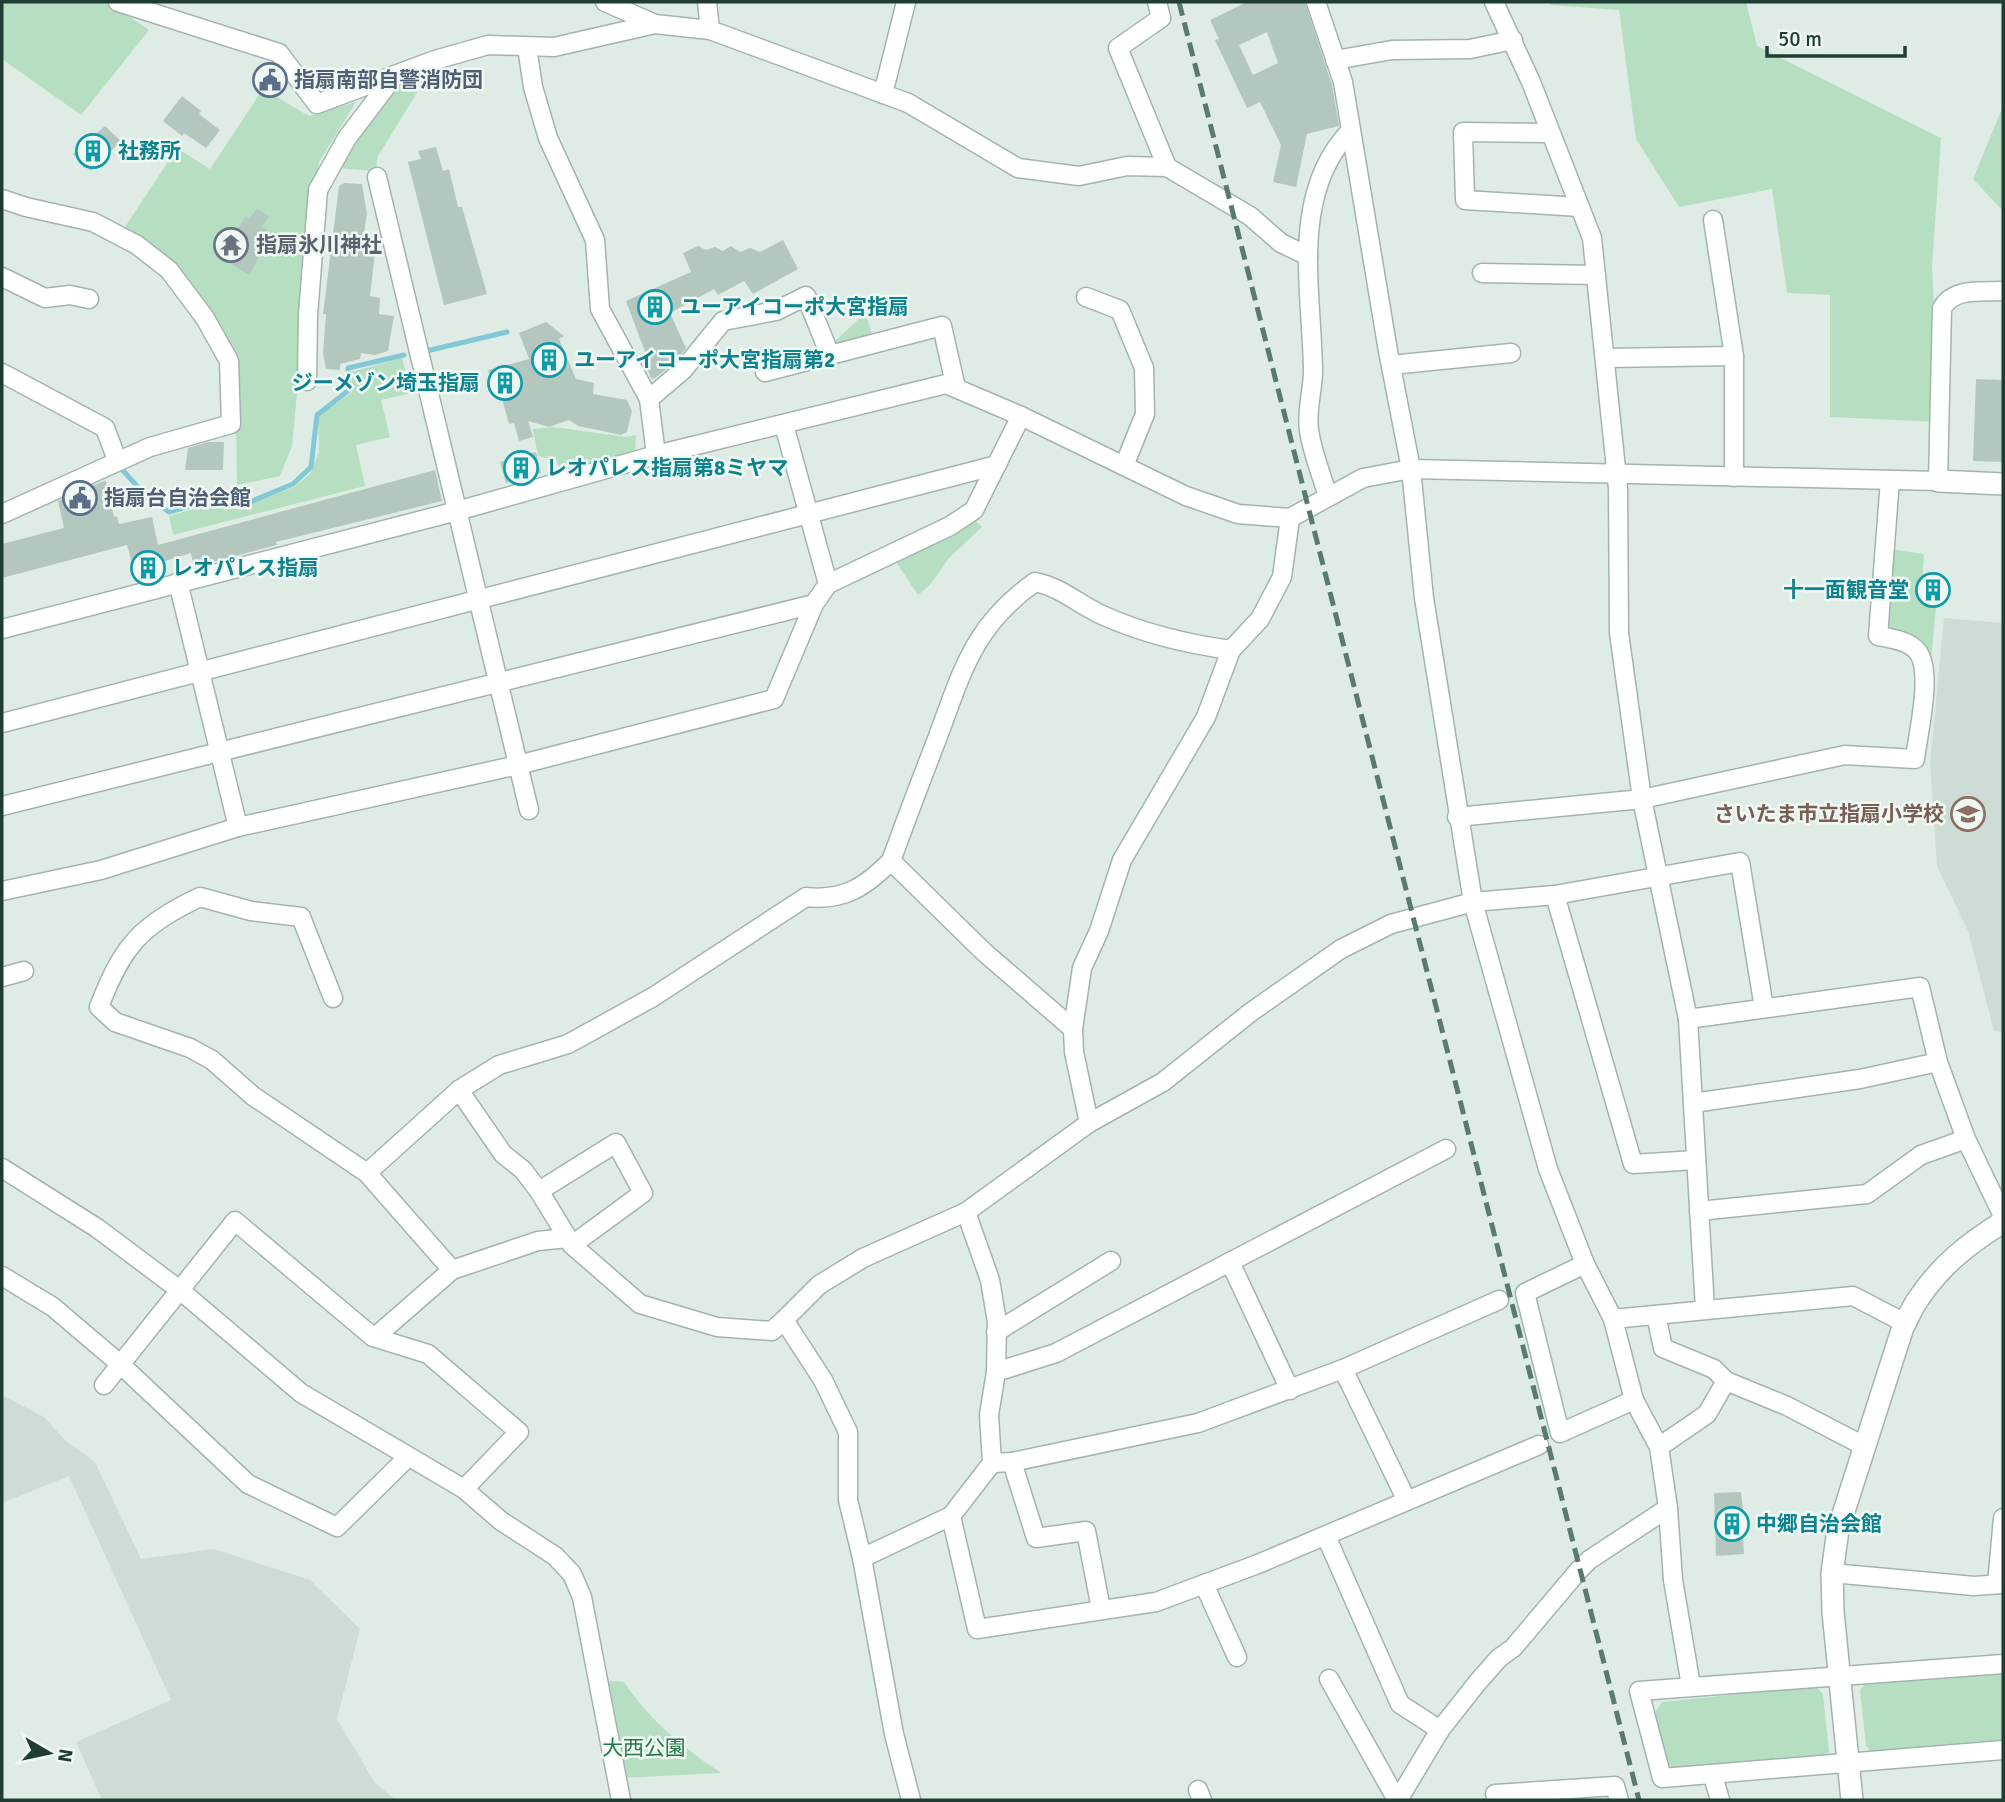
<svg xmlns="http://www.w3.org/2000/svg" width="2005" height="1802" font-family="Signika,'Noto Sans JP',sans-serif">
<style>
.built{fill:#cddcd5}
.green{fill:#b6dfc2}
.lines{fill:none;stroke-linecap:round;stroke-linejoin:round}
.stream{stroke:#83c8d6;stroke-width:5}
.building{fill:#b4c7bf;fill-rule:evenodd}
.minor-casing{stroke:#a2b4ad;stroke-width:21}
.tertiary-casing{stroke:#a2b4ad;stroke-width:24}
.minor{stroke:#fff;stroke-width:18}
.tertiary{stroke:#fff;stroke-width:21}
.rail{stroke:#597971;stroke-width:5;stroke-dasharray:14 7;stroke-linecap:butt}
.labels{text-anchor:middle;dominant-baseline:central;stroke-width:5;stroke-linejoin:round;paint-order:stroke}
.service-label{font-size:21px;font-weight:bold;fill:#4e5e75;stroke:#f0f8f4;text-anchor:start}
.culture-label{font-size:21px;font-weight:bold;fill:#0d838f;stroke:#f0f8f4;text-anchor:start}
.worship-label{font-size:21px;font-weight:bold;fill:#5b616d;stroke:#f0f8f4;text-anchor:start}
.education-label{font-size:21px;font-weight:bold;fill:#785e54;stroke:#f0f8f4;text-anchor:end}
.park-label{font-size:21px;fill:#267746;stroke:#f0f8f4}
</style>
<rect width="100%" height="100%" fill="#dfece6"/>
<g class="built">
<path d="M1944,618l59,5v409l-9,-1 -26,-100 -31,-65 -7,-103z"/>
<path d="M2,1395l42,22 21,23 30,22 46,97 73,-10 96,31 50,49 -23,90 38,64 21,17h-294l-26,-58 95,-42 -102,-224 -67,27z"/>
</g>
<g class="green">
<path d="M2,2h106l41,28 -68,85 -79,-56z"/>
<path d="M1549,2h197l11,44 184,92 -9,129 8,155 -110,-5v-122l-43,-2 -15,-104 -93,18 -43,-68 -17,-129 -69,-5z"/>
<path d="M403,77l15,14 -40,65 -3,15 -39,-3 15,-28z"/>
<path d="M263,89l46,27 47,-14 -37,60 -27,284 -12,30 -43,9 -2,-129 -112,-126 54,-82 33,21z"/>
<path d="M2003,106v105l-30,-32z"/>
<path d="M865,313l8,23 -41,13 -2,-3z"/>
<path d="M402,358l9,35 -30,7 9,37 -34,8 9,41 -192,49 -4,-19 35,-10 33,3 57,-22 16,-13 9,-23 -1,-34 34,-25 -1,-20z"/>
<path d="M554,427l72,10 10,-2 -1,20 -73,19 -6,-14 -18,-4 -5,-27z"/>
<path d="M976,521l6,6 -33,31 -19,27 -12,10 -22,-33z"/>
<path d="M1889,549l35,5 -4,49 16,4 -5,54 -53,-25z"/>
<path d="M2003,1671v70l-129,13 -8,-8 -6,-56 6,-7z"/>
<path d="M602,1680l22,2c25,38 59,65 97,91l-99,5z"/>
<path d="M1815,1686l8,8 6,58 -10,8 -140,10 -12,-6 -12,-52 7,-10z"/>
</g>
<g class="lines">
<g class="stream">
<path d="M422,352l85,-20"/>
<path d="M119,466l26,29 24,17 32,-9 33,2 16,-3 43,-18 18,-17 6,-52 32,-25 -1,-22 56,-13"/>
</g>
</g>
<g class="building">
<path d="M1247,2h58l27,83 7,41 -32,8 -11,53 -23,-5 8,-37 -21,-43 -13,6 -32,-68 4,-1 -9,-19zM1267,32l11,31 -25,12 -14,-30z"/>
<path d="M182,96l19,15 -2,3 21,16 -14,18 -22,-15 -2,3 -19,-15z"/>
<path d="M105,126l16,15 -30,30 -18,-17z"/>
<path d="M436,147l7,24 6,-2 9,38h4l25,87 -43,11 -36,-143 13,-3 -3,-8z"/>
<path d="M344,183l18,1 5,30 -4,25 10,3 -2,9 4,2 -5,43 10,2 -1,16 15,2 -6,35 -13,4 -14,-2 -1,6 -20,5v6l-14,-1 -3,-16 3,-39h-3l16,-128z"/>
<path d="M257,209l12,7 -7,11 10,7 -23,41 -30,-18 27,-41 3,3z"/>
<path d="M783,240l15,29 -45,25 -9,-13 -26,14 -4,-6 -44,24 16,35 -11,14 -21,17 -3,-1 -8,-19 4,-2 -21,-56 65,-29 -8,-19 15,-7 8,4 9,-3 8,4 8,-5 9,6 10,-4 10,4z"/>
<path d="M546,322l18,14 -5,3 17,40 18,4 -1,11 34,6 5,11 -5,21 -6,3 -43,-9 -9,-6 -20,7 -21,-6 5,16 -14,4 -5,-18 -5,1 -8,-29 -6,1 -7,-26 41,-11 -10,-26z"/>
<path d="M1976,379l27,1v82l-30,-1z"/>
<path d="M208,442h16l-1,28h-38l3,-22z"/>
<path d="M536,452l5,21 -35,10 -6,-21z"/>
<path d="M435,470l7,31 -166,41 1,3 -83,22 -3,-14 -29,9 3,12 -28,7 -10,-36 -125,33v-34l62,-16 -6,-27 43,-19 5,-1 8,36 3,-1 2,8 33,-7 6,28z"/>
<path d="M1922,574l23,3 -2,27 -23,-1z"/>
<path d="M1741,1492l5,44h-3l1,18 -28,2 -2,-63z"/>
</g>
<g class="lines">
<g class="minor-casing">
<g id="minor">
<path d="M118,2l161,51 38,51 118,-44 53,-15 66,2 101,-23"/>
<path d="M605,2l50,22 55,6 198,73 110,65 61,8 48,-10 40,1 83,49 31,27 27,13"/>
<path d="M707,2l3,28"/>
<path d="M1157,2l4,16 -43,30 49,119"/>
<path d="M1316,2l27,80 45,269 23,118 13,129 49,304 75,267 37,95 28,55 21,81 25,47 9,61 5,72 18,106"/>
<path d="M1494,2l37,80 61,156 26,250 1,145 23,166 46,220 17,290"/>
<path d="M527,47l6,40 15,51 47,102 5,69 49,90"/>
<path d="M1335,60l57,-10 78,-1 43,-9"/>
<path d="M883,94l23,-92"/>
<path d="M1550,133l-87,-1 2,68 115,7"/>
<path d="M377,177l152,633"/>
<path d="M2,199l24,8 67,15 44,23 32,25 36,48 24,43 2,63 -81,23 -148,67"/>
<path d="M1713,220l21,136v121"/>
<path d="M1482,273l114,2"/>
<path d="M2,277l43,21 25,-3 19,4"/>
<path d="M1086,297l34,13 24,58 1,46 -21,52"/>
<path d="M1605,358l129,-2"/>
<path d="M1391,365l120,-12"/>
<path d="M765,372l65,-17"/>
<path d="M2,373l103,55 12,32"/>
<path d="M307,381l1,-66 10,-125 29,-52 48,-63"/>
<path d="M656,455l-7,-56 34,-29 40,-49 53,-10 30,-15 24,59 112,-29 14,62"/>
<path d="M1328,497c-6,-21 -16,-45 -19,-67 -3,-19 4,-40 4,-59 -1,-81 -24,-177 38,-241"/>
<path d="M178,582l60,245"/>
<path d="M828,584l122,-58 24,-16 47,-94"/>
<path d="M2,629l455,-118 199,-56 290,-71 75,32 165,80 52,18 52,4 73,-40 48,-9 527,12 4,-173c12,-21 40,-16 61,-17"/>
<path d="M2,723l995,-258"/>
<path d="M2,806l812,-202"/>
<path d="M1457,817l185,-18 203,-44 70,4c3,-26 18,-86 3,-107 -8,-11 -27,-14 -40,-16l12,-156"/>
<path d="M891,861l93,91 89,77"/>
<path d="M2,891l99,-21 137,-43 280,-62 256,-66 40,-95 14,-20 -44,-159"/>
<path d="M1555,895l78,269 63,-4"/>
<path d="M2,977l22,-6"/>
<path d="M333,998l-32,-81 -50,-6 -51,-14c-60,28 -78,50 -101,110l16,15 75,26 22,12 41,36 114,77 85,97 -77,67"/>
<path d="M1688,1019l232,-32 18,75 28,77 37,77"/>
<path d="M459,1090l44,64 20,16 16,21 33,54 68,59 77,23 55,4 12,-11 39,60 25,52v68l14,58 32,176 17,66"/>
<path d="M1693,1103l167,-24 78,-17"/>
<path d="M1089,1123l-15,-71 -1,-23 9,-61 17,-37 23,-71 84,-143 25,-67 29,-31 22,-42 8,-59"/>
<path d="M2,1168l95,60 84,63 120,102 163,96 37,32 54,35 17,18 10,23 39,203"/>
<path d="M367,1173l92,-83 40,-25 69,-21 85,-47 153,-100c38,4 59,-10 85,-36 15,-41 30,-81 46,-122 25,-67 36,-113 98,-157 26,5 43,22 67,33 40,18 85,29 129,35"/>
<path d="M539,1191l77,-48 27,50 -71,52"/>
<path d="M1699,1211l168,-17 54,-39 45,-16"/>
<path d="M1230,1262l60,128"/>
<path d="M1585,1264l-60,29 35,140 74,-33"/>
<path d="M452,1270l86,-29 29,-3"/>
<path d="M2,1276l51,31 67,57 128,120 89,43 71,-70"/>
<path d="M1656,1315l7,33 51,21 12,12 -19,33 -48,33"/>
<path d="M1613,1319l240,-23 52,27"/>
<path d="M784,1320l35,-35 44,-27 103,-46 123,-89 74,-41 88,-70 90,-63 50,-25 82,-22 82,-7 185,-33 24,146"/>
<path d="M996,1332l115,-71"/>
<path d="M1343,1369l64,132"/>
<path d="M996,1372l60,-19 390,-204"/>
<path d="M1726,1381l61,25 79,41"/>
<path d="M104,1385l131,-164 138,116 55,17 91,78 -55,57"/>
<path d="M1012,1462l24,76 50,-7 15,78"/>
<path d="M992,1463l20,-1 186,-39 145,-54 156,-69"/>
<path d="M951,1516l26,113 179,-27 102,-38 281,-119"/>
<path d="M1326,1536l74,168 40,26"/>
<path d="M862,1558l89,-42 41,-53 -3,-48 7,-43 1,-50 -7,-42 -24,-68"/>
<path d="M1832,1573l142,13 29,-2"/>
<path d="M1204,1584l33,73"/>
<path d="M1997,1584l6,-66"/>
<path d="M2003,1664l-364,27 23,87 341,-28"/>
<path d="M1329,1679l68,121"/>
<path d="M1713,1776l7,24"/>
<path d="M1198,1790l4,10"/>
<path d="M1495,1794l120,-8 4,14"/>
<path d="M1398,1800l42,-70 37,-47 22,-25 14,-10 66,-78 10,-10 79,-52"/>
</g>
</g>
<g class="tertiary-casing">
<g id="tertiary">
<path d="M1938,481l65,3"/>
<path d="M1852,1800l-19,-188 -1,-39 6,-43 65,-203c6,-10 9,-20 16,-29 22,-33 50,-55 84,-76"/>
</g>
</g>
<use href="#minor" class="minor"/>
<use href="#tertiary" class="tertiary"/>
<path class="rail" d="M1179,2l460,1798"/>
</g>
<defs>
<g id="civic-ring" transform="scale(1.75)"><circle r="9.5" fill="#f0f8f4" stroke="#5c6f8a" stroke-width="1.5"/><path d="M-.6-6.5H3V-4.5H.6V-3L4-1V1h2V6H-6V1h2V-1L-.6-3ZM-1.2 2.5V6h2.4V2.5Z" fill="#5c6f8a"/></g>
<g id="building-ring" transform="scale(1.75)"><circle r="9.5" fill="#f0f8f4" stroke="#0f9aa8" stroke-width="1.5"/><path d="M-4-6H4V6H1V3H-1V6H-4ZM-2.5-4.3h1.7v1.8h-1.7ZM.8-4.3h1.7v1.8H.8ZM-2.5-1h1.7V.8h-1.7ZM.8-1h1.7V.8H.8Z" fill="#0f9aa8"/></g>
<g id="temple-ring" transform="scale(1.75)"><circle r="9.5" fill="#f0f8f4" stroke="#6b7280" stroke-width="1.5"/><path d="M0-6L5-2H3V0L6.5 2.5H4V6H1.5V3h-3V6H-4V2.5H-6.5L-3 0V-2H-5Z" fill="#6b7280"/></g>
<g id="school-ring" transform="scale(1.75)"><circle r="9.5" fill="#f0f8f4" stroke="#8d6e63" stroke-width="1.5"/><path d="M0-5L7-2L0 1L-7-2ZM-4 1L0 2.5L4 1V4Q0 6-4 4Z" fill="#8d6e63"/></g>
</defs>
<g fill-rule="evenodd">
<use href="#civic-ring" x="270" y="80"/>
<use href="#building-ring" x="93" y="151"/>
<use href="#temple-ring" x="231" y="245"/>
<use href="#building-ring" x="655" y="307"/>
<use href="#building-ring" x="549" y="360"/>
<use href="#building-ring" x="505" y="383"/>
<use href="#building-ring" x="521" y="468"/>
<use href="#civic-ring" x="80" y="498"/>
<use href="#building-ring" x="148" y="568"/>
<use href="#building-ring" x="1933" y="590"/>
<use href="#school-ring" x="1968" y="814"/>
<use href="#building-ring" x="1732" y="1524"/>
</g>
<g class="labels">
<g class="service-label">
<text x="294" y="80">指扇南部自警消防団</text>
<text x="104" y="498">指扇台自治会館</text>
</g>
<g class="culture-label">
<text x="118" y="151">社務所</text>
<text x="680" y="307">ユーアイコーポ大宮指扇</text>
<text x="574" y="360">ユーアイコーポ大宮指扇第2</text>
<text x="480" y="383" text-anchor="end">ジーメゾン埼玉指扇</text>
<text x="546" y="468">レオパレス指扇第8ミヤマ</text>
<text x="172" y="568">レオパレス指扇</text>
<text x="1909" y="590" text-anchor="end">十一面観音堂</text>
<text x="1756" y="1524">中郷自治会館</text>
</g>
<g class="worship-label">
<text x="256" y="245">指扇氷川神社</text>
</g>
<g class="education-label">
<text x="1944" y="814">さいたま市立指扇小学校</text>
</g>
<g class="park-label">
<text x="644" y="1748">大西公園</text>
</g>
</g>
<rect width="2005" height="1802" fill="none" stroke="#1f3d35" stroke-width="7"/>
<g transform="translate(49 1753) rotate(99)" stroke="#f0f8f4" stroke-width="5" paint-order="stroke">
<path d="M0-5L12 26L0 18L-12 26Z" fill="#1f3d35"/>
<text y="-10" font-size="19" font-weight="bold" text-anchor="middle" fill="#1f3d35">N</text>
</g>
<path d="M1767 46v10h138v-10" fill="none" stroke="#1f3d35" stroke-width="3.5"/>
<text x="1778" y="46" font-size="21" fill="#1f3d35" stroke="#f0f8f4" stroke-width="5" paint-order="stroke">50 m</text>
</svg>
